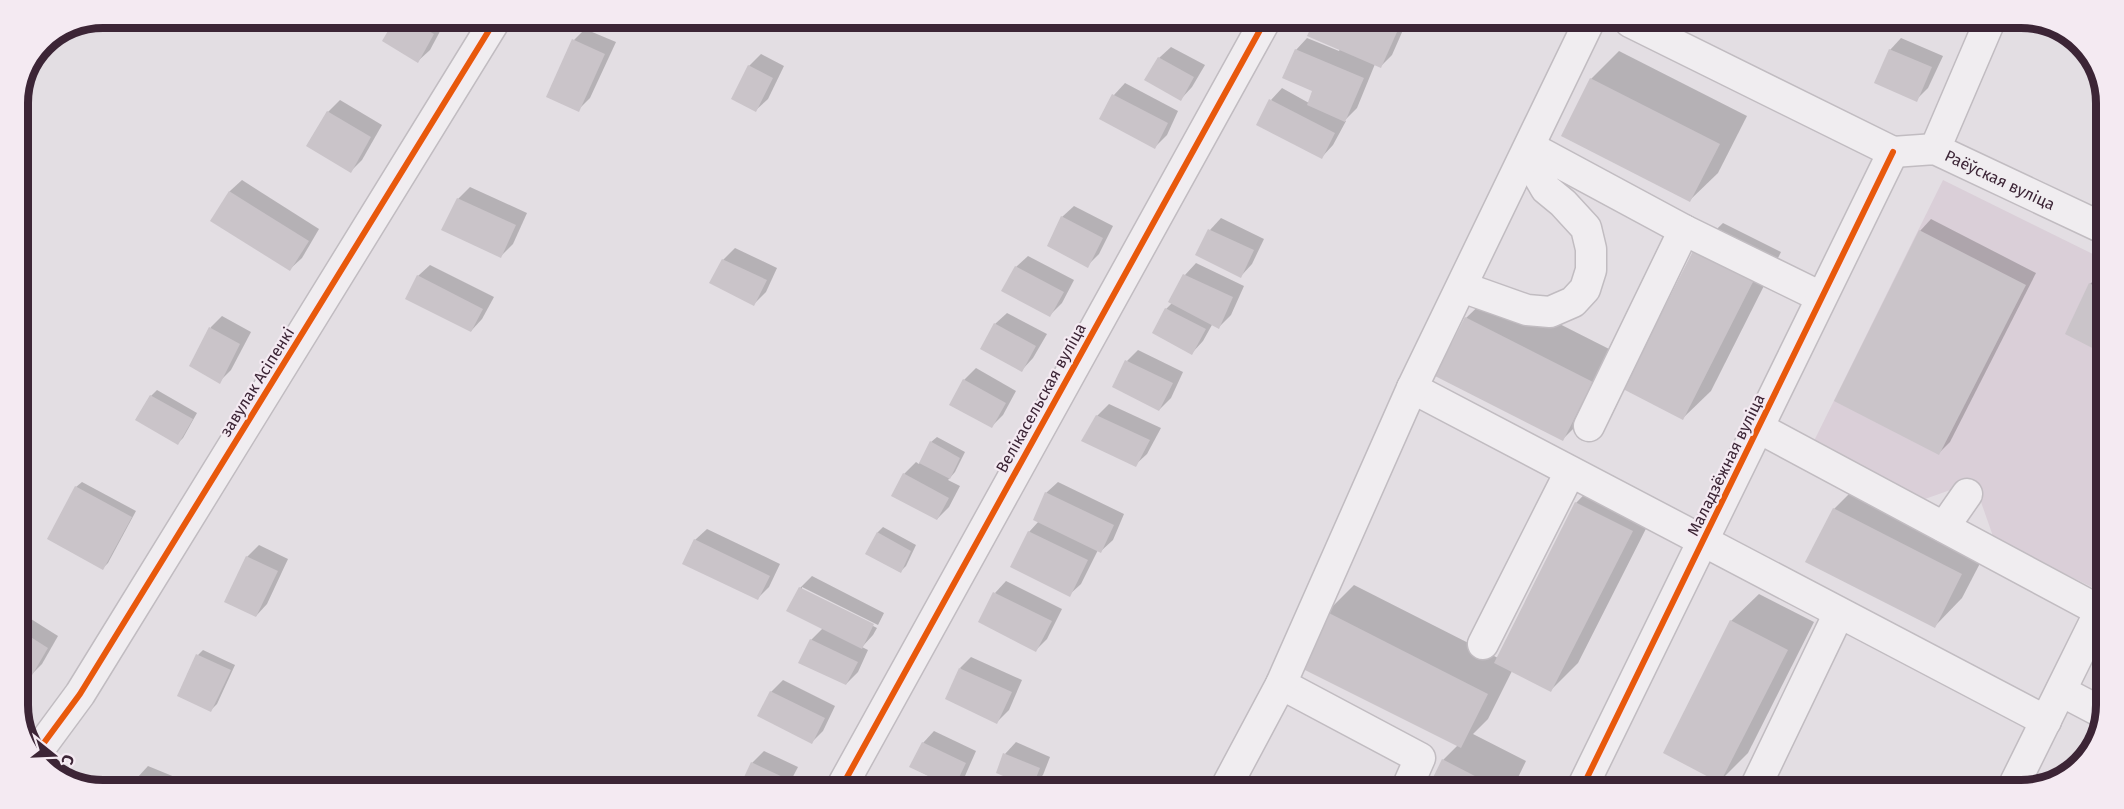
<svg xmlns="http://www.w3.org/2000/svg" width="2124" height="809" font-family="'Fira Sans',sans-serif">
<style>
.built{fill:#dacfd8}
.shadow{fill:#0003}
.building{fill:#cac4c9}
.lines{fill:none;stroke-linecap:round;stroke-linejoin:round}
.minor-casing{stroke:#c1bcc1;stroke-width:33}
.minor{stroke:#f0edf0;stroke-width:30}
.cycleway-casing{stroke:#f4eaf2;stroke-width:10}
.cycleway{stroke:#e8590c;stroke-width:6}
.labels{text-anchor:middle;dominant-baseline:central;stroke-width:4.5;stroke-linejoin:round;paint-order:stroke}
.street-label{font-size:16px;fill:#3c2536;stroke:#f4eaf2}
.rim{fill:none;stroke:#3c2536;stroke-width:8}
</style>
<rect width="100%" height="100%" fill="#e3dee3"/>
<path class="built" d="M1943,180l162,80 -3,332 -108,-53 -13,-37 -25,-14 -34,12 -110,-55z"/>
<g class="shadow">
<path d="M397,19h42l6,3 -15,28 -12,11 -34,-20z"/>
<path d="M1217,21h12l-4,4z"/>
<path d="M1316,21h91l-15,34 -12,12 -5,-3 -18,44 -13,13h2l-13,24 -11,12 -51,-57 11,-12 27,15 5,-13 -18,-40 11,-12 32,13 1,-2 -31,-14z"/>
<path d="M585,29l31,13 -26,56 -12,12 -4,-70z"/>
<path d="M1901,38l42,18 -15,32 -12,12 -26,-50z"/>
<path d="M1171,47l34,18 -13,22 -11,12 -22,-41z"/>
<path d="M1619,51l128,65 -29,57 -28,27 -99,-121z"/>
<path d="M761,54l23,12 -16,33 -12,11 -7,-44z"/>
<path d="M1125,83l53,28 -11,24 -12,12 -54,-28 13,-24z"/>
<path d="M340,100l42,25 -20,35 -11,11 -43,-26 20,-33z"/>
<path d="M242,180l77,49 -17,29 -12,11 -78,-48 18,-30z"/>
<path d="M470,187l57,26 -14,31 -12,12 -43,-57z"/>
<path d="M1074,206l39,20 -14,28 -12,12 -25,-49z"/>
<path d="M1221,218l43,21 -12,25 -11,12 -44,-21 13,-25z"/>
<path d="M1931,219l105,54 -86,169 -11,11 -19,-222z"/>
<path d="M1723,223l58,29 -70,139 -28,27 12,-168z"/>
<path d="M735,248l42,20 -11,24 -12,12 -31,-44z"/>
<path d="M1028,256l46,24 -12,23 -12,12 -34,-48z"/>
<path d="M1196,263l48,23 -13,29 -12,12 -6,-4 -10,18 -11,12 -26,-44 7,-7 -3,-1 15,-26z"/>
<path d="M430,265l64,32 -12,22 -11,12 -53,-55z"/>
<path d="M2105,270l-1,82 -37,-18 23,-50z"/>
<path d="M1494,291l125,63 -29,58 -27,27 -97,-121z"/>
<path d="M1007,313l40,21 -14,24 -11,12 -27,-46z"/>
<path d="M222,316l29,16 -20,38 -12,12 -28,-17 20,-38z"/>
<path d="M1138,350l45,22 -12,26 -12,12 -32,-49z"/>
<path d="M976,368l40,23 -13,24 -11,11 -41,-22 13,-24z"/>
<path d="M157,390l40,23 -14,25 -5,5 -27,-47z"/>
<path d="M1109,404l52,24 -14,26 -12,11 -38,-49z"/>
<path d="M937,437l28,15 -10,20 -7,8 12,6 -11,21 -12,12 -33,-45 12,-12 3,2 12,-22z"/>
<path d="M1603,475l56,28 -81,160 -27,27 -39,-19 -24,48 -15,15 53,27 -14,29h-83l14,-30 15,-15 -131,-133 27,-27 144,73 78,-155z"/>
<path d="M1862,481l127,65 -27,52 -27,28 -128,-65 27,-52z"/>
<path d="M82,482l54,29 -28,52 -5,5 -27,-81z"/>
<path d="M1058,482l66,32 -11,26 -12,11 -3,-1 -17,34 -12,11 -40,-63 10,-11 7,-28z"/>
<path d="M883,527l33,18 -10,21 -6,6 -33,-19 11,-21z"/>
<path d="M707,529l73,35 -11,23 -12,12 -62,-59z"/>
<path d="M259,545l29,14 -21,45 -11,12 -9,-59z"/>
<path d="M812,576l72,37 -6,12 -76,-38v3l75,38 -4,7 -11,12 6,3 -10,22 -12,12 -35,-44 12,-12 -23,-40z"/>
<path d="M1006,581l56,28 -15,30 -11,11 -41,-57z"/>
<path d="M1759,594l55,28 -66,131 -28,28 11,-160z"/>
<path d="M23,614l35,22 -16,28 -11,11 -13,-8v-49z"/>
<path d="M203,650l32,15 -18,39 -6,6 -13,-55z"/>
<path d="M971,657l51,23 -13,30 -12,12 -37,-54z"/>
<path d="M783,680l52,26 -12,25 -11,11 -41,-50z"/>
<path d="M934,731l42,20 -11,25 -12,12 -42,-21 12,-24z"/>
<path d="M1016,742l34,15 -7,18 -12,11 -26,-32z"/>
<path d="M764,751l34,16 -11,21h-47l12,-25z"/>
<path d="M148,766l39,16 -2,5 -52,-1 4,-8z"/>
</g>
<g class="building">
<path d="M395,19h12l27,15 -16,29 -36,-22z"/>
<path d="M1314,21h58l25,11 -16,36 -74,-32z"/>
<path d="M572,39l33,15 -26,58 -33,-15z"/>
<path d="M1295,49l69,29 -19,44 -38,-17 5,-14 -30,-13z"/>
<path d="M1889,49l43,18 -15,35 -43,-19z"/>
<path d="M1158,57l36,20 -13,24 -37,-21z"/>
<path d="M748,65l25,13 -17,34 -25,-13z"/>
<path d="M1590,78l130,66 -30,58 -129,-66z"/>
<path d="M1112,94l56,29 -13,26 -56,-30z"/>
<path d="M1269,99l66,34 -13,26 -66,-34z"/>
<path d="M327,111l44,26 -20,36 -45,-27z"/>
<path d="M229,191l80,50 -19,30 -80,-50z"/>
<path d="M457,198l59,27 -15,33 -60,-28z"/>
<path d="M1061,216l42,22 -15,30 -41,-22z"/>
<path d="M1208,229l46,21 -13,28 -46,-23z"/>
<path d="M1919,230l107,55 -87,170 -105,-54z"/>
<path d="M1694,249l60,31 -71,140 -60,-31z"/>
<path d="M722,259l45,21 -13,26 -45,-23z"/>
<path d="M1015,266l49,26 -14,25 -49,-26z"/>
<path d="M1183,274l50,23 -14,32 -51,-27z"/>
<path d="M417,275l66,34 -12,23 -66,-33z"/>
<path d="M2089,283l15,8v63l-39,-20z"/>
<path d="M1165,308l41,21 -14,26 -40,-22z"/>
<path d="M1465,317l128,65 -30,59 -128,-65z"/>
<path d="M994,323l42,23 -14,26 -42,-23z"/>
<path d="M209,327l31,17 -20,40 -31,-18z"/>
<path d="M1125,360l48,23 -14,28 -47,-24z"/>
<path d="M963,379l43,24 -14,25 -43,-23z"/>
<path d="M150,395l43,24 -15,26 -43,-25z"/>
<path d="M1096,415l54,25 -14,27 -55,-26z"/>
<path d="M930,441l30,17 -10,21 -31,-16z"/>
<path d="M903,473l46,25 -12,22 -46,-24z"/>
<path d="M75,486l57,31 -29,53 -56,-31z"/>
<path d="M1045,492l69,33 -13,28 -68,-33z"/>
<path d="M1575,502l58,29 -82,161 -57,-29z"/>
<path d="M1833,508l129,66 -27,54 -130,-66z"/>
<path d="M2103,529v23l-9,-4z"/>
<path d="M1028,531l60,29 -18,37 -60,-30z"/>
<path d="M877,532l34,19 -10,22 -36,-19z"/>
<path d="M694,539l76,37 -12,24 -76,-36z"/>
<path d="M246,556l32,15 -22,46 -32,-15z"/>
<path d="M799,587l75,37 -12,25 -76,-38z"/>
<path d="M993,592l59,29 -16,31 -58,-30z"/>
<path d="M1325,611l163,83 -27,54 -164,-82z"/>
<path d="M1730,620l58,30 -68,133 -57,-30z"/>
<path d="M18,629l30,19 -17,29 -13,-8z"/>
<path d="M810,639l48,23 -12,23 -48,-22z"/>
<path d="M196,654l35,16 -20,42 -34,-16z"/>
<path d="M959,668l53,24 -15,32 -52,-25z"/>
<path d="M770,691l55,27 -13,26 -55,-28z"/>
<path d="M922,742l44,21 -12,25 -45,-21z"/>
<path d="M1003,753l37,15 -8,20 -36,-15z"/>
<path d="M1442,759l60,31h-75z"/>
<path d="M751,762l36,17 -4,9h-44z"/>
<path d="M135,777l24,9v1l-28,-1z"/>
</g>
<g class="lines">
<g class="minor-casing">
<g id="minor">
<path d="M1630,22l263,130"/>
<path d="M1530,147l154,83 137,67"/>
<path d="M1935,149l54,-126"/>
<path id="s1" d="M1893,152l42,-3 170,80"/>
<path d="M1462,287l65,23 23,2 23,-10 12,-13 6,-19v-21l-5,-21 -23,-25 -17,-14 -11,-19 -5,-23"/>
<path d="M1412,388l634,333"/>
<path d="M1589,426l95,-196"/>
<path d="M1759,428l343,184"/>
<path d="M1944,527l23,-33"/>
<path d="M1483,644l87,-172"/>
<path d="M1281,684l139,74 -14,32"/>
<path d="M2061,691l40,21"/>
<path d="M35,755l45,-61 416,-675"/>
<path d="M841,788l424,-767"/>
<path d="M1225,789l56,-105 131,-296 177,-366"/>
<path d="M1581,790l312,-638"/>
<path d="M1754,790l85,-177"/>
<path d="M2011,791l89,-180"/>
</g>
</g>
<use href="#minor" class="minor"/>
<g class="cycleway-casing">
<g id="cycleway">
<path d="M35,755l45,-61 416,-675"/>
<path d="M841,788l424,-767"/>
<path d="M1581,790l312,-638"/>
</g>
</g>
<use href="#cycleway" class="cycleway"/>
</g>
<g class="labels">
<g class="street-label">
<text stroke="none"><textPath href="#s1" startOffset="114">Раёўская вуліца</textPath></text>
<text transform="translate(257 382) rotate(-58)">завулак Асіпенкі</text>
<text transform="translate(1041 398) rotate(-61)">Велікасельская вуліца</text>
<text transform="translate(1726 465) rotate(-64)">Маладзёжная вуліца</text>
</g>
</g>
<path d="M0 0H2124V809H0ZM103 28H2021A75 75 0 0 1 2096 103V705A75 75 0 0 1 2021 780H103A75 75 0 0 1 28 705V103A75 75 0 0 1 103 28Z" fill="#f4eaf2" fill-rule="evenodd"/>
<path class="rim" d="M103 28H2021A75 75 0 0 1 2096 103V705A75 75 0 0 1 2021 780H103A75 75 0 0 1 28 705V103A75 75 0 0 1 103 28Z"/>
<g transform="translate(54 755) rotate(108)" stroke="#f4eaf2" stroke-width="4.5" paint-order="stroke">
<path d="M0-4.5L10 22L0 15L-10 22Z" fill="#3c2536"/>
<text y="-9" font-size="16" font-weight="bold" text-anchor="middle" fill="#3c2536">С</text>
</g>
</svg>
